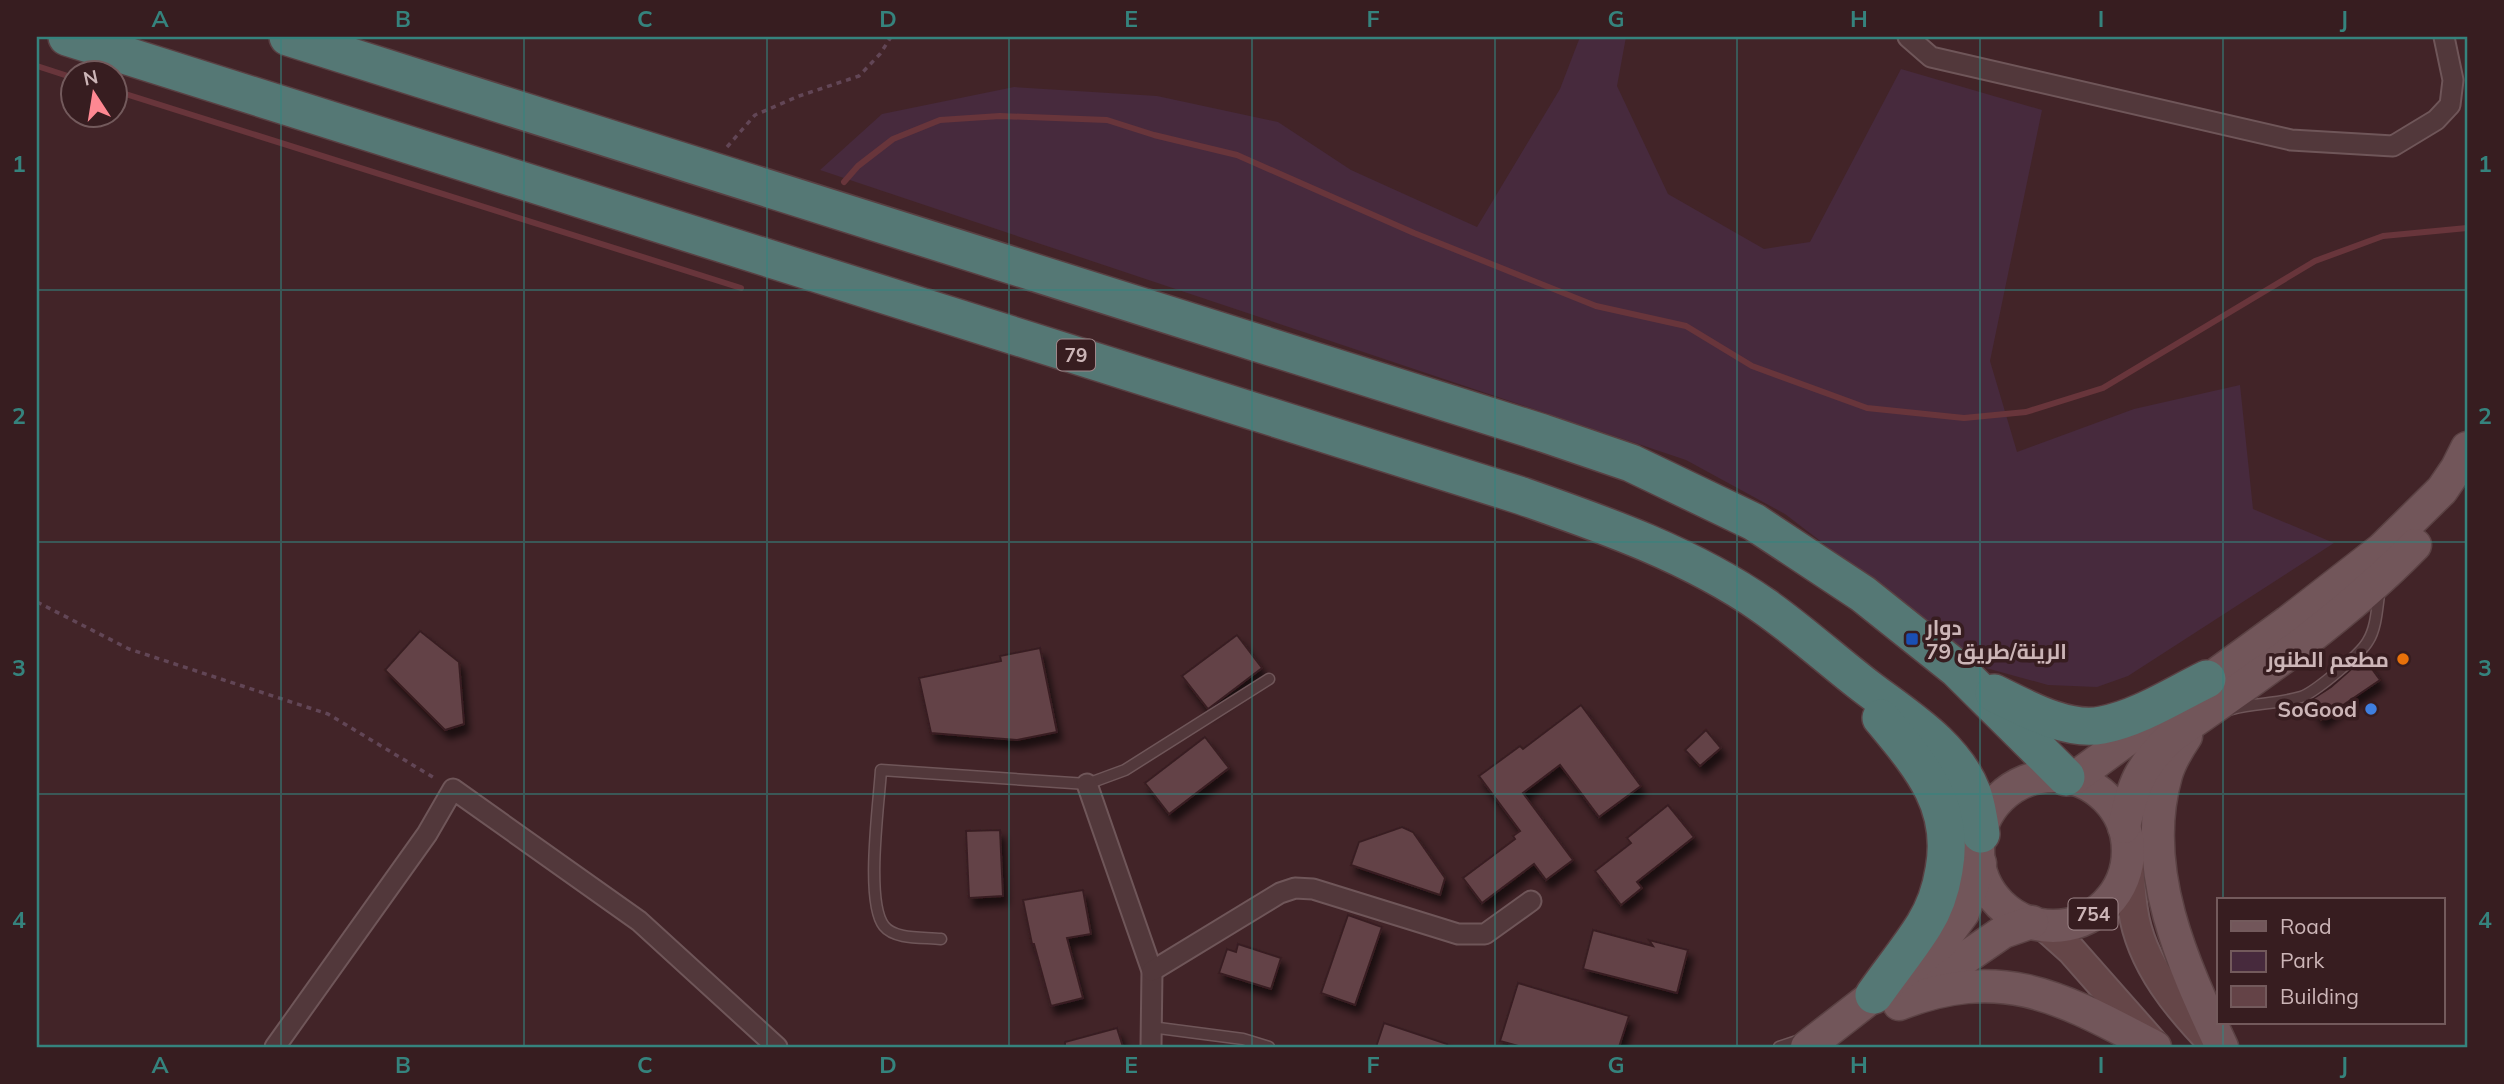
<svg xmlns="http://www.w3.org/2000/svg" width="2504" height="1084" font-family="Mulish,Cairo,sans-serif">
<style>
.green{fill:#472a3d}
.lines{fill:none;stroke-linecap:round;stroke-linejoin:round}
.stream{stroke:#68353b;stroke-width:6}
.building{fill:#644347;stroke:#391f22;stroke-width:2;filter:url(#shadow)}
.lane-casing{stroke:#6f5659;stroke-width:13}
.street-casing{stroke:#6f5659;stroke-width:23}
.secondary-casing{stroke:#6f5659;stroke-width:32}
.primary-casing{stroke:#5b4244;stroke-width:35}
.highway-casing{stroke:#594043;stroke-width:40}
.path{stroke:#624656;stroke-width:3.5;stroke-dasharray:5 5;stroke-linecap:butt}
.lane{stroke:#52383b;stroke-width:10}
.street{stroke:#52383b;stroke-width:19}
.secondary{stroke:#654648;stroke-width:28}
.primary{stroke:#72565a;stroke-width:32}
.highway{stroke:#557875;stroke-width:37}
.grid{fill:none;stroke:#35837d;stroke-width:2;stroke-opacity:0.55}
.transit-dot{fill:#1a4fb4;stroke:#371d20;stroke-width:2.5}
.food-dot{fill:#e8710a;stroke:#371d20;stroke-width:2.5}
.shop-dot{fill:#3f7fe0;stroke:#371d20;stroke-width:2.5}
.labels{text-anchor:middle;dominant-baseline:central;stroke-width:7;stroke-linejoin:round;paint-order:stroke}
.shield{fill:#371d20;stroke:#9f878a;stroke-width:2}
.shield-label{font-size:19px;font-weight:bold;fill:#ccb5b7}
.poi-label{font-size:21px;font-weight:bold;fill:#ccb5b7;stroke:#371d20;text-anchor:end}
.neatline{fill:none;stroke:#35837d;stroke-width:2.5}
.grid-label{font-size:23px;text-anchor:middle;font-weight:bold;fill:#35837d}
</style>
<defs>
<filter id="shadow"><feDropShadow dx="4.5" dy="8" stdDeviation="3.5" flood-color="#0009"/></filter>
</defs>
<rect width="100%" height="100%" fill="#422428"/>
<path class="green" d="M1580,37h46l-9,49 51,108 96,55 46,-7 91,-173 141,41 -52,251 27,91 117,-43 106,-24 13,124 81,34 -206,133 -31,11 -49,-2 -62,-17 -201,-154 -99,-54 -866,-290 62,-56 132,-27 143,9 121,26 73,48 126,57 83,-138z"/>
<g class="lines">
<g class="stream">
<path d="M37,66l37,12"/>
<path d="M116,91l625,197"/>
<path d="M844,182l14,-16 35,-27 47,-19 60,-4 107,4 47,15 83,20 177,78 182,73 90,20 66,40 115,42 97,10 62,-6 77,-24 212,-127 68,-25 84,-8"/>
</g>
</g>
<g class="building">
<path d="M420,631l39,31 5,62 -19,6 -60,-60z"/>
<path d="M1237,635l25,33 -54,41 -26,-33z"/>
<path d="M1040,648l17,84 -40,8 -86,-7 -12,-55 82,-17 -1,-5z"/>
<path d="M2364,658l16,22 -59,40 -13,-18 23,-15z"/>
<path d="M1581,705l60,81 -42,31 -39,-52 -37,28 50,67 -27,20 -12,-16 -52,39 -19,-25 52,-39 -2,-3 7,-5 -41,-55 41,-30 3,3z"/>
<path d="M1706,730l15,18 -21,18 -15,-16z"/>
<path d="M1205,737l24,31 -60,46 -24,-31z"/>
<path d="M1668,805l26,32 -57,45 5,6 -21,17 -26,-34 36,-28 -4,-5z"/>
<path d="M1402,827l11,5 32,46 -5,17 -89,-30 8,-23z"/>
<path d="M1000,830l3,66 -34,2 -3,-67z"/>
<path d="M1083,890l8,44 -24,4 16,60 -32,8 -17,-62h-2l-9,-44z"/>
<path d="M1348,915l34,12 -27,78 -34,-12z"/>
<path d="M1593,930l60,16 -4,-6 39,10 -11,43 -94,-24z"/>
<path d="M1238,944l43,14 -10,31 -52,-16 8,-24 9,3z"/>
<path d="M1518,983l111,33 -10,31h-97l-22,-6z"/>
<path d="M1384,1023l63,21v3h-71z"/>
<path d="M1117,1028l6,19h-58v-5z"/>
</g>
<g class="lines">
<g class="lane-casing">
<g id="lane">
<path d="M2232,709c23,-6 46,-5 69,-12 13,-4 60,-43 67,-56 9,-14 9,-36 12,-53"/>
<path d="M941,939c-17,-2 -46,1 -57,-13 -19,-24 -5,-123 -3,-156l206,14 38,-14 144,-91"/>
<path d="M1151,1027l92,12 26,8"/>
<path d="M1779,1047l24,-8"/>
</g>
</g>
<g class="street-casing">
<g id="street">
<path d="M1908,37l23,20 360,83 102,6 43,-26 14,-15 3,-25 -9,-43"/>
<path d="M1087,784l65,187 -1,76"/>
<path d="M1152,971l128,-78 15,-5 18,1 145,45h27l46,-33"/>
<path d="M275,1047l152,-213 26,-45 186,132 138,126"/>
</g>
</g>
<g class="secondary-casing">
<g id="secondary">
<path d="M2128,851c2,19 2,40 5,59 8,55 46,99 83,137"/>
<path d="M2043,925l28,25 82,93"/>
</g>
</g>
<g class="primary-casing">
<g id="primary">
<path d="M2186,736c-8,12 -16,25 -20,39 -27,94 17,189 56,272"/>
<circle cx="2053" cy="851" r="75"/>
<path d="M2073,779l215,-157 94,-73 60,-59 15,-22 10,-20"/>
<path d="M2124,827c9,-42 15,-59 47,-90 85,-59 171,-117 244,-192"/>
<path d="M1920,989l83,-57 29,-10"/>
<path d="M1899,1004c105,-41 164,-5 256,43"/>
<path d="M1807,1047l134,-104 22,-30 17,-50"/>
</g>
</g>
<g class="highway-casing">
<g id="highway">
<path d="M67,37l1455,459c83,29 169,59 242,110 33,23 64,51 96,76 39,31 93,61 112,110 5,13 7,28 9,42"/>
<path d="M288,37l1255,396 88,30 123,59 109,72 94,75 109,108"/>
<path d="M1994,693c31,15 73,39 108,32 37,-7 72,-30 105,-46"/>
<path d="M1874,995c16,-23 35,-46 50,-70 10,-16 17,-36 20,-55 12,-65 -24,-105 -63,-152"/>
</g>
</g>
<g class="path">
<path d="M727,147l28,-32 44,-19 60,-20 21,-22 11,-17"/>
<path d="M37,602l92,47 199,65 108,65"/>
</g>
<use href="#lane" class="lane"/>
<use href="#street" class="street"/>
<use href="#secondary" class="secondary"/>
<use href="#primary" class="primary"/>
<use href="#highway" class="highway"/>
</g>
<path class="grid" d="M281,37v1010M524,37v1010M767,37v1010M1009,37v1010M1252,37v1010M1495,37v1010M1737,37v1010M1980,37v1010M2223,37v863M37,290h2430M37,542h2430M37,794h2430M2223,1023v24"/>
<rect class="transit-dot" x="1905" y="632" width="14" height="14" rx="3.5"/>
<circle class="food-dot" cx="2403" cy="659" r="7"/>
<circle class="shop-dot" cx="2371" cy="709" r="7"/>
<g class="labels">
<g class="shield">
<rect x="1057" y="339.5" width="38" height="31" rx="5"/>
<rect x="2068.5" y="898.5" width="49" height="31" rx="5"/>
</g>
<g class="shield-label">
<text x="1076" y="355">79</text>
<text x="2093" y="914">754</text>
</g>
<g class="poi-label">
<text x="1926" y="627" text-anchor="start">دوار<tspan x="1926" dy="24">الرينة/طريق 79</tspan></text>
<text x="2389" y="659">مطعم الطنور</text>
<text x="2357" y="709">SoGood</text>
</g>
</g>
<rect width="2504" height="1084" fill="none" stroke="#371d20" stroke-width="77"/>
<rect x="2217" y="898" width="228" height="126" fill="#371d20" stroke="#735a5c" stroke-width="2"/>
<rect x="2231" y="921" width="35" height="10" fill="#72565a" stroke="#735a5c" stroke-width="2"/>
<text x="2280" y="934" font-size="21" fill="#ccb5b7">Road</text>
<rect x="2231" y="951" width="35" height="21" fill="#472a3d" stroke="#735a5c" stroke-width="2"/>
<text x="2280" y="968" font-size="21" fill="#ccb5b7">Park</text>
<rect x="2231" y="986" width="35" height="21" fill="#644347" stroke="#735a5c" stroke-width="2"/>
<text x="2280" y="1004" font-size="21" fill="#ccb5b7">Building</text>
<g transform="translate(94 94) rotate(348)"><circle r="33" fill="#371d20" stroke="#735a5c" stroke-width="2"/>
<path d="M0-5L12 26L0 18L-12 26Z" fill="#fe8892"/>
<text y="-10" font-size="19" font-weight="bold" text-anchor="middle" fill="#ccb5b7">N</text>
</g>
<rect x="38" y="38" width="2428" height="1008" class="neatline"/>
<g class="grid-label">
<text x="160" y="27">A</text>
<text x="403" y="27">B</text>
<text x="645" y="27">C</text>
<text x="888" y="27">D</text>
<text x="1131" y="27">E</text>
<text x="1373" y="27">F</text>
<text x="1616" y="27">G</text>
<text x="1859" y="27">H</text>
<text x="2101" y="27">I</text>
<text x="2344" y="27">J</text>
<text x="19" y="172">1</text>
<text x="2485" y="172">1</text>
<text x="19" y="424">2</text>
<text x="2485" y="424">2</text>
<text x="19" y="676">3</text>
<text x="2485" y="676">3</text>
<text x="19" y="928">4</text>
<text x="2485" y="928">4</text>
<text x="160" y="1073">A</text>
<text x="403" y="1073">B</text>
<text x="645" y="1073">C</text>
<text x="888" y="1073">D</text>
<text x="1131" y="1073">E</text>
<text x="1373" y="1073">F</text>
<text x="1616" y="1073">G</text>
<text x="1859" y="1073">H</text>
<text x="2101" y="1073">I</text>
<text x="2344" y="1073">J</text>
</g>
</svg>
